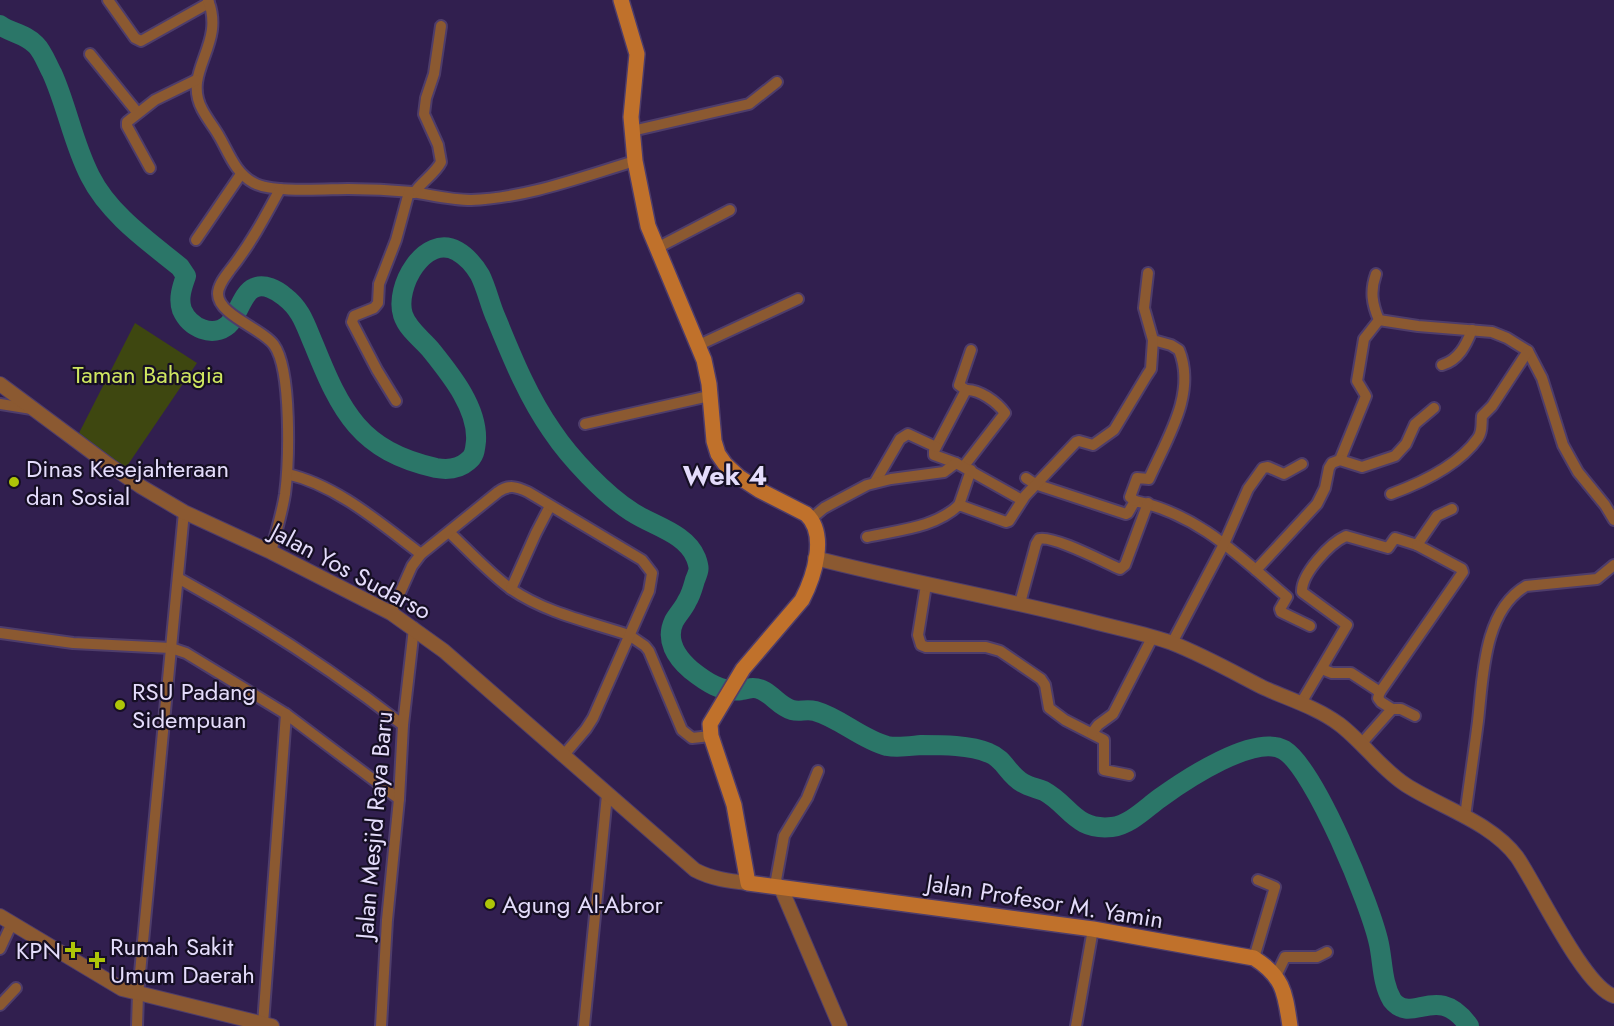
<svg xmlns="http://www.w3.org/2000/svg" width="1614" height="1026" font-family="Jost,sans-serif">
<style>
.green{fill:#3e4710}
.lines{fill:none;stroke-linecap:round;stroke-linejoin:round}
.river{stroke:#2b7668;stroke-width:20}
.minor-casing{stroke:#4e3d6b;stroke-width:14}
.tertiary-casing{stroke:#4e3d6b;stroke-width:16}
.secondary-casing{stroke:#4e3d6b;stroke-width:18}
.minor{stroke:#8b5931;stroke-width:10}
.tertiary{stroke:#8b5931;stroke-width:14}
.secondary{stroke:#c0712b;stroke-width:15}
.poi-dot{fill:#aec508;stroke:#160f24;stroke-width:2}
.labels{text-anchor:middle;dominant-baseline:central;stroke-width:4.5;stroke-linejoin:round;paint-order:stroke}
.park-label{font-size:24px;fill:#cfe660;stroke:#160f24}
.poi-label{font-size:24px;fill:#e4dcfb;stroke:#160f24;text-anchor:start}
.street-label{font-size:24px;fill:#e4dcfb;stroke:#160f24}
.quarter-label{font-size:27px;font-weight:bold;fill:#e4dcfb;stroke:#160f24}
</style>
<rect width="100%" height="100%" fill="#311f4f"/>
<path class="green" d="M135,323l62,40 -72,106 -48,-32z"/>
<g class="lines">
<path class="river" d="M0,25c11,8 26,9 36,20 7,7 11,19 16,28 15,33 21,70 38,103 19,38 58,65 90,91l6,9c-4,11 -8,23 -4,34 8,18 31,28 46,15 10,-9 14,-32 26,-37 10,-5 23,2 31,9 17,13 21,30 29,48 27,67 46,106 122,123 11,2 23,1 32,-7 7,-5 7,-12 8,-20 2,-33 -25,-66 -45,-91 -9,-11 -23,-20 -28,-35 -9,-28 22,-82 54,-64 9,5 18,15 23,24 7,14 10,30 16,43 16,39 32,79 56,113 18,27 53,64 80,81 21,14 54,21 64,46 4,11 3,12 -1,22 -2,7 -4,15 -8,21 -3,7 -9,13 -13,20 -9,19 2,36 17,49 15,12 31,23 51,20 4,0 7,-2 11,-2 16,0 24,18 39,22 7,2 15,-1 23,1 25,7 46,28 72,35 11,2 23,0 34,-1 22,0 49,0 68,8 16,6 19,22 34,30 6,4 14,5 21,8 26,14 31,40 68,36 18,-2 34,-19 48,-29 25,-18 95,-65 124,-48 31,19 87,156 95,194 4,19 3,39 13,56 20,26 45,-19 77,26"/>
<g class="minor-casing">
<g id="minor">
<path d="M108,0l27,38 6,3 68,-38"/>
<path d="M208,0c18,45 -26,71 -6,109 5,10 12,18 17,27 10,17 16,37 35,47 17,10 72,6 94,6 22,0 43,1 64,3 20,3 39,8 59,8 56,-2 110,-23 164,-39"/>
<path d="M90,54l47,58"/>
<path d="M632,131l117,-27 28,-22"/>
<path d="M150,168l-23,-42v-4l28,-22 41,-20"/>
<path d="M414,193c8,-12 21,-19 27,-31l-3,-17 -14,-31 2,-16 8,-24 7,-48"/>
<path d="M196,240l45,-66"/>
<path d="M657,248l73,-38"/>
<path d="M1376,274c-6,17 -4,30 3,46l39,6 74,6 15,6 21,13 14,27 21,67 15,27 27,33 9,15"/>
<path d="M699,345l99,-46"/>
<path d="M1442,365c17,-5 24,-20 30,-35"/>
<path d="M966,390l-7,-5 12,-35"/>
<path d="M396,401l-19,-31 -25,-48 2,-6 20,-8 4,-5 1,-19 17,-44 13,-48"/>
<path d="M0,404l32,5"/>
<path d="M585,424l124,-28"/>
<path d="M1340,460l26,-64 -9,-15 7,-42 15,-19"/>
<path d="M956,463l-22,-8v-4l32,-61c13,-1 31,12 39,23l-41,53"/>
<path d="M287,474c50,11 94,50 134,80"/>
<path d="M1026,478l9,6 91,30 2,-1 7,-12c63,13 104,55 152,96l-7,12 1,3 29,14"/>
<path d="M875,482l25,-43 8,-5 28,13"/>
<path d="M1391,494c30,-11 68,-29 87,-56 5,-7 3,-14 4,-22l10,-10 36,-55"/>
<path d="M1135,501l-5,-4 7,-19 12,1c17,-39 48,-85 30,-129l-8,-5 -18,-5 -9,-32 4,-35"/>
<path d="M959,505l12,-35"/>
<path d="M811,519l13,-11 43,-23 24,-6 53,-7 12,-9 66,37"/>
<path d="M449,532c20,19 40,41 62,57 35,24 79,33 118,46l16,11 4,5 33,79 10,8 19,-2"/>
<path d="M867,537c31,-7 68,-9 92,-32l47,17 3,-1 16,-25 51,-54 3,-1 14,4 21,-15 33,-55 4,-6 2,-29"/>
<path d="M271,552c5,-20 11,-39 14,-58 4,-31 7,-124 -11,-149 -11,-16 -56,-30 -56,-51 0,-9 7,-17 12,-24 20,-25 35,-53 50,-81"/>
<path d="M1256,570l61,-66 8,-16 4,-20 3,-5 8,-3 22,7 33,-11 11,-12 9,-20 19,-16"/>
<path d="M178,578c79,43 154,92 225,147"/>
<path d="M926,585l-8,50 3,10 5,2h60l14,4 41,28 4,6 4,23 16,12 39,20v30l25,5"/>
<path d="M511,589l25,-56 14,-27"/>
<path d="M1020,603l16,-59 3,-5c14,-4 65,23 81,30l5,-4 23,-62"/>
<path d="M391,613l21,-47 9,-12 77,-62c11,-8 19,-5 30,0l114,68 10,13 -3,18 -56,127 -7,11 -23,27"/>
<path d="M0,633l73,10 98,5 15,5 100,61 113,85"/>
<path d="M1172,643l52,-99 24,-55 15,-21 5,-1 16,7 18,-10"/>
<path d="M1322,669l10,4h19l29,19"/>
<path d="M1301,703l46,-78 -45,-33c-1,-18 28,-49 44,-56l42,12 7,-10 22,7 20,-29 15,-7"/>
<path d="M1392,709h9l14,7"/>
<path d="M1092,733l6,-8 15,-11 39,-76"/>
<path d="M1361,744l31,-35 -11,-7 -3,-4 2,-6 83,-120 -1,-3 -45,-24"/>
<path d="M1465,817c4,-32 9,-64 13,-96 5,-43 5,-110 48,-135l71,-7 17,-14"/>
<path d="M781,888l-5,-8 8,-44 23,-38 11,-27"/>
<path d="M0,949l12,-26"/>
<path d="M1254,958l21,-71 -17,-7"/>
<path d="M1276,976l9,-19h32l10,-5"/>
<path d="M0,1005l16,-17"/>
<path d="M263,1024l23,-310"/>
<path d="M137,1026l1,-32 46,-482"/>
<path d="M381,1026l6,-106 12,-121 4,-74 11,-97"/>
<path d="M584,1026l23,-231"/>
<path d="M1076,1026l17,-97"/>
</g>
</g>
<g class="tertiary-casing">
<g id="tertiary">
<path d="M0,384l109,81 31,21 44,26 87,40 120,61 53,38 251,219c17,9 34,11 53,13"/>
<path d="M815,558c93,24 187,40 279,64 26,7 53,12 78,21 31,12 61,29 90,44 26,12 54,20 77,37 24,18 42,45 67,61 36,23 85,37 111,72 20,29 67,130 97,139"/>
<path d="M781,888l59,138"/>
<path d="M0,916l122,73 150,37"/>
</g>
</g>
<g class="secondary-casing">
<path id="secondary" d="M621,0l16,54 -6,63 4,44 13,65 56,134 5,24 5,57 4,13 7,10 14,13 20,13 47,24c22,20 8,63 -4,86l-59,69 -33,55 1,12 23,69 14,78 345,46 161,29c30,19 31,35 36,68"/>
</g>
<use href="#minor" class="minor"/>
<use href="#tertiary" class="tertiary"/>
<use href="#secondary" class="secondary"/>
</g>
<g class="poi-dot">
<circle cx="14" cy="482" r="6"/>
<circle cx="120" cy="705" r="6"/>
<circle cx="490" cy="904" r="6"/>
<path d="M70 941h6v6h6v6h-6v6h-6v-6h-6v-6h6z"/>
<path d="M94 951h6v6h6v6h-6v6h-6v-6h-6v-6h6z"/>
</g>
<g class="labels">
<g class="park-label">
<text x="148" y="374">Taman Bahagia</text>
</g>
<g class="poi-label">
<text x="26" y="468">Dinas Kesejahteraan<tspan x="26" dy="28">dan Sosial</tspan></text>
<text x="132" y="691">RSU Padang<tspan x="132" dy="28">Sidempuan</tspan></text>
<text x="502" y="904">Agung Al-Abror</text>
<text x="110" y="946">Rumah Sakit<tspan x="110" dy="28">Umum Daerah</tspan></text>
<text x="61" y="950" text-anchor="end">KPN</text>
</g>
<g class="street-label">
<text transform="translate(351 571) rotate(28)">Jalan Yos Sudarso</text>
<text transform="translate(374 825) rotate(-85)">Jalan Mesjid Raya Baru</text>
<text transform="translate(1045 901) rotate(9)">Jalan Profesor M. Yamin</text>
</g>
<g class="quarter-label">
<text x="725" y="475">Wek 4</text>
</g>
</g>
</svg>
